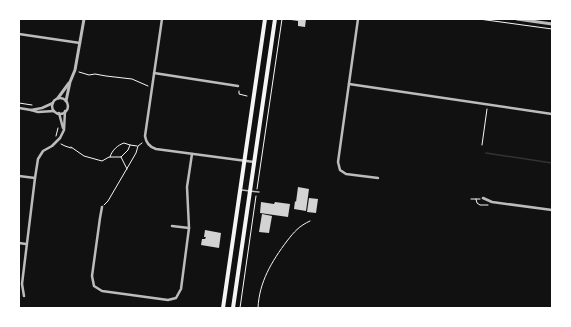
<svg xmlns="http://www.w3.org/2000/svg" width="571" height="327" font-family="Montserrat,sans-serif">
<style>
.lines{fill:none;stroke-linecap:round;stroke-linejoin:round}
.stream{stroke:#333;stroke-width:1.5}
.building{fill:#d3d3d3}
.path{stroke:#f5f5f5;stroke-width:1}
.service{stroke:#bcbcbc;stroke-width:1.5}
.minor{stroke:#bcbcbc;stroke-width:2.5}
.tertiary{stroke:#bcbcbc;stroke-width:3}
.primary{stroke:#f5f5f5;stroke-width:4}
</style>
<rect width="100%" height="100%" fill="#111"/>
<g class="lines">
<path class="stream" d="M486,153l66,10"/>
</g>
<g class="building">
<path d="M291,19h15l-1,8 -7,-1v-5l-7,-1z"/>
<path d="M298,187l11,2 -3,22 -12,-2 1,-8 1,1z"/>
<path d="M309,198l9,1 -2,14 -9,-1z"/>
<path d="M261,202l13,2 1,-2 15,2 -2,13 -28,-4z"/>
<path d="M262,214l10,2 -3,17 -10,-1z"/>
<path d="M205,230l16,3 -2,15 -18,-3 1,-6h3l1,-2h-2z"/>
</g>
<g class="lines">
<g class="path">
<path d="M479,19l73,10"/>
<path d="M79,72l10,3 6,-1 11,2 26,3 16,7"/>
<path d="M239,91v3l8,2"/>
<path d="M19,103l13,2"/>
<path d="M56,136l2,-8"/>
<path d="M61,144l4,2 6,2"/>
<path d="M482,145l5,-36"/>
<path d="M71,147l13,9 18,5 7,-4h12l7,-7 2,-5"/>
<path d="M110,157c2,-7 8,-12 14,-14l6,2 7,1"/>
<path d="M121,157l6,12"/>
<path d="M257,189l25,-170"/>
<path d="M471,199h9"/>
<path d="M476,199l1,4 3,2h8"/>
<path d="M104,205l4,-4 28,-48 2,-7 4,-3"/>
<path d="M240,308l16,-112"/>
<path d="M258,308c1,-26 14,-47 29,-67 7,-9 12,-15 23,-20"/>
</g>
<path class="service" d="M242,190l17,2"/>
<g class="minor">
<path d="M162,19l-17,117c1,7 4,11 11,13l98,13"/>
<path d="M358,19l-20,143 2,8 6,4 32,4"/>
<path d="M19,34l61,9"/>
<path d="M154,73l84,13"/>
<path d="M349,84l203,30"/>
<circle cx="60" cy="106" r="8"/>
<path d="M19,108l12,2 7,2 16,-1"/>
<path d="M31,110l11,-2 11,-5"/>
<path d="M59,113l4,15"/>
<path d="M19,176l16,2"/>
<path d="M483,198l9,4 60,8"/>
<path d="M102,207l-2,11 -8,58 2,10 8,5 66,9 8,-2 5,-9 8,-61 -2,-41 5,-33"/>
<path d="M172,226l17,2"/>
<path d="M19,243l7,1"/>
<path d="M24,296l-2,-12 13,-106 3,-19 5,-8 9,-5 8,-8 4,-8 1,-19"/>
</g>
<g class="tertiary">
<path d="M517,19l35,5"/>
<path d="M58,98l11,-15"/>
<path d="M66,101l4,-19 5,-12 9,-51"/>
</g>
<g class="primary">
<path d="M223,308l42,-289"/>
<path d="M233,308l42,-289"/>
</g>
</g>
<rect width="571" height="327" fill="none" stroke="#ffffff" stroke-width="40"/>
</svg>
